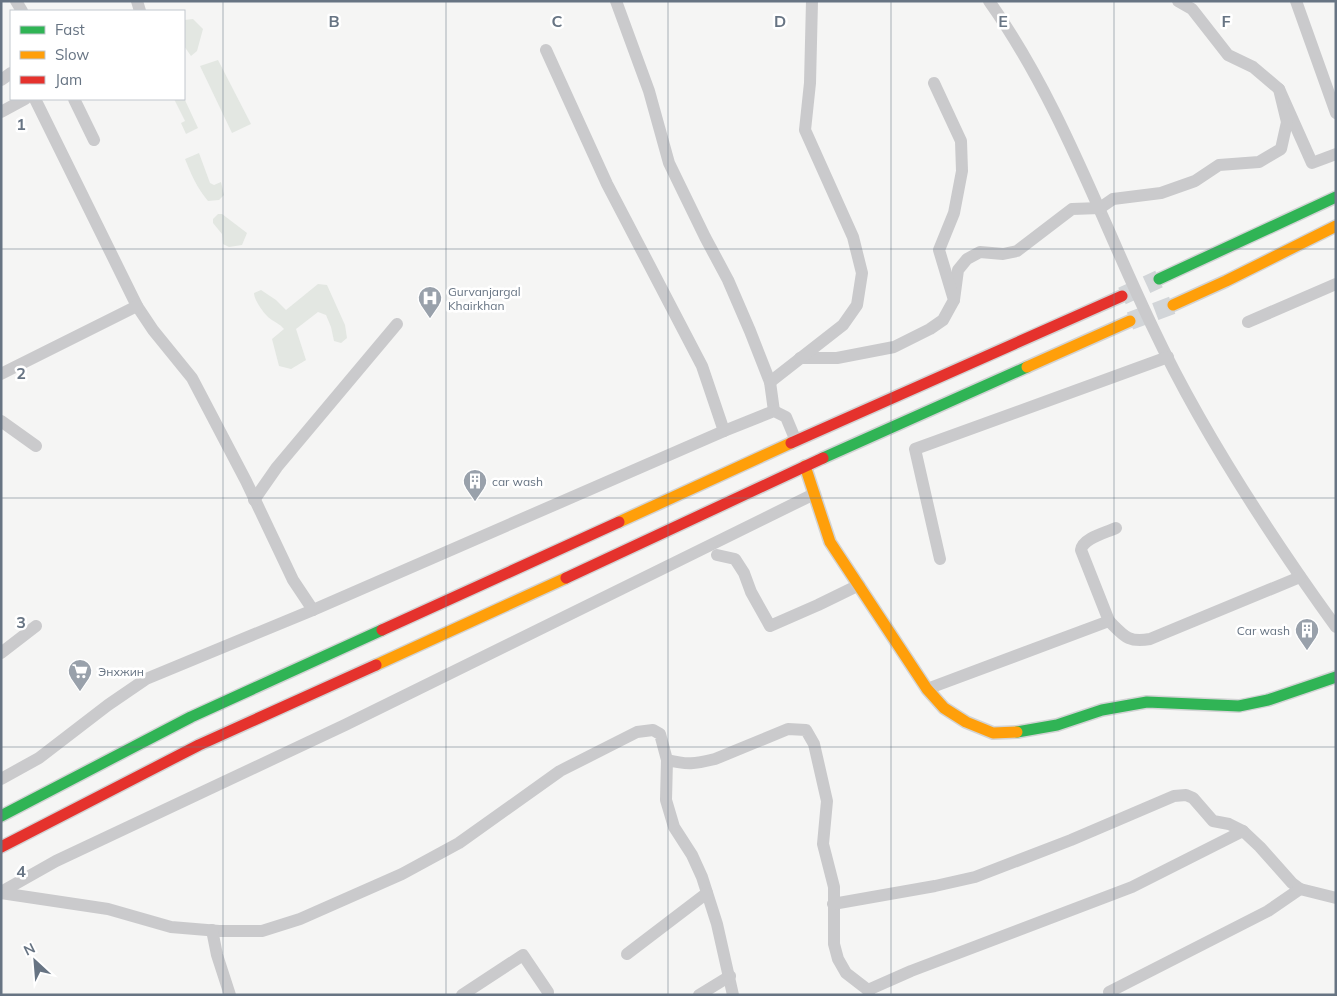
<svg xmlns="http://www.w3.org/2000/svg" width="1337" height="996" font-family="Mulish,sans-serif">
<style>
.green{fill:#e3e7e2}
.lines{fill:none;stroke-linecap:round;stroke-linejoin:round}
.secondary-tunnel{stroke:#d2d5d8;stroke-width:18;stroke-dasharray:18 9;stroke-linecap:butt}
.fast-casing{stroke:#d2d3d4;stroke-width:14}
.slow-casing{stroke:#d2d3d4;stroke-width:14}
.jam-casing{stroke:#d2d3d4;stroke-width:14}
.street{stroke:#cacacc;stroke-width:12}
.fast{stroke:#30b455;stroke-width:11}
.slow{stroke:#ff9f0a;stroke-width:11}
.jam{stroke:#e5322d;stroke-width:11}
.grid{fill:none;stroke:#677483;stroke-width:1;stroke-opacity:0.55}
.labels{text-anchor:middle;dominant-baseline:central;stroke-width:5;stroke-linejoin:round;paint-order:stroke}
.poi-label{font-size:12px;fill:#677483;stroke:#fff;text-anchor:start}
.grid-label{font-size:16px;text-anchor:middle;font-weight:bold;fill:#677483;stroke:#fff;stroke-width:5;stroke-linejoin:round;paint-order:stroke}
</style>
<rect width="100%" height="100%" fill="#f5f5f4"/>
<g class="green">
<path d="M193,19l10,10 -6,22 -6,5 -7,-10v-26z"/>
<path d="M218,60l33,64 -19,9 -32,-67z"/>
<path d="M184,98l14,30 -12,6 -5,-11 4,-2 -11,-22z"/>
<path d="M199,153l11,30 4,2 7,-3 3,13 -5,5 -11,1c-11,-13 -17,-27 -23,-42z"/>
<path d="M218,214h4l25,19 -5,12 -13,2 -6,-3 -1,-10 -9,-11v-4z"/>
<path d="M318,284l9,1 18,40 2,13 -6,5 -7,-2 -3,-14 -5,-12 -8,-3 -22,17 10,31 -15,9 -12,-3 -7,-27 12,-10c-5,-6 -10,-7 -16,-12 -5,-5 -14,-17 -14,-24l7,-3 15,10 10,10z"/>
</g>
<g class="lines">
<g class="secondary-tunnel">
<path d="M1122,296l37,-17"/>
<path d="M1130,321l43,-16"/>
</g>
<g class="fast-casing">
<g id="fast">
<path d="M1159,279l177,-82"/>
<path d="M823,458l204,-91"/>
<path d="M1017,732l40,-7 45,-15 45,-8 92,4 29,-6 68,-23"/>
<path d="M1,816l190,-99 191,-87"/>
</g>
</g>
<g class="slow-casing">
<g id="slow">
<path d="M1173,305l53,-24 110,-55"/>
<path d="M1027,367l103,-46"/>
<path d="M805,466l25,76 97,147 17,19 22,14 27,11 24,-1"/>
<path d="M619,522l172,-79"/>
<path d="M376,665l190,-87"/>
</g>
</g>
<g class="jam-casing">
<g id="jam">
<path d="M791,443l331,-147"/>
<path d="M566,578l257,-120"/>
<path d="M382,630l237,-108"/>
<path d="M1,847l198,-102 177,-80"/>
</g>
</g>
<g class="street">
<path d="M16,1l6,10"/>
<path d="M137,1l3,10"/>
<path d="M616,1l33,90 20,72 36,74 23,43 22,51 20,51 4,29"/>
<path d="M989,1c71,100 111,217 164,327 49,104 116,206 183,299"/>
<path d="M1178,1l14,8 36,46 25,12 26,22 33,74 24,-9"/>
<path d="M1296,1l40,112"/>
<path d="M546,50l61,134 95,182 22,65"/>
<path d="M1,80l10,-7"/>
<path d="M35,99l102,207 16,24 39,48 54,103 47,99 20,30"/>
<path d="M74,99l20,41"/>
<path d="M1,112l24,-13"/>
<path d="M954,300l4,-30 9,-11 13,-7 23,2 14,-3 55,-42 28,-1 13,-9 48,-6 34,-12 24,-16 40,-3 22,-13 6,-27 -8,-33"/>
<path d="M1248,322l88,-38"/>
<path d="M800,358h37l57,-11 36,-18 13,-9 11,-20 -15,-50 15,-37 8,-42 -1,-30 -27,-58"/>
<path d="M1,374l136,-68"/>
<path d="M770,382l73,-57 14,-20 5,-32 -9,-36 -48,-107 5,-47 2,-82"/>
<path d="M1,421l35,25"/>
<path d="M254,500l23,-33 120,-143"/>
<path d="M717,555l18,4 9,14 7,19 19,34 48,-21 41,-20"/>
<path d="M940,559l-25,-110 253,-92"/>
<path d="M1109,621l-28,-71c2,-12 24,-17 35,-22"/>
<path d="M1,653l35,-27"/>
<path d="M927,689l182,-68c15,15 19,22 41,18l150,-62"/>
<path d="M667,760c21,5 27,4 48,-1l73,-30 18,1 8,14 13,57 -4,43 11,43v57l4,15 8,14 22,17 1,5"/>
<path d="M1,779l38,-21 69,-53 38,-26 167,-69 411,-179 50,-20 12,6 10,24"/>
<path d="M1,892l55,-31 289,-136 469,-231"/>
<path d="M1,893l107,16 63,18 48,4h43l38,-12 102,-45 57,-31 101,-72 77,-39 16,-2 7,4 7,26 -1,40 8,27 18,28 10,22 15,47 16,71"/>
<path d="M833,904l102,-18 40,-9 96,-37 103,-44 12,-1 7,3 20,23 16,3 14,7 17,16 32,36 8,6 36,9"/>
<path d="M212,930l5,25 13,40"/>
<path d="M627,954l80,-61"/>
<path d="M868,990l43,-19 221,-84 111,-56"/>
<path d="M1109,992l159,-81 32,-22"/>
<path d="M462,995l61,-40 25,37"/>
<path d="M699,995l31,-19"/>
</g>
<use href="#fast" class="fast"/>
<use href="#slow" class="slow"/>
<use href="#jam" class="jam"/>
</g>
<path class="grid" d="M223,1v994M446,1v994M668,1v994M891,1v994M1114,1v994M1,249h1335M1,498h1335M1,747h1335"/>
<defs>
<g id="hospital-pin" transform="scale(1.25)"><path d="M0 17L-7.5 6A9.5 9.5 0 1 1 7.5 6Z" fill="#99a1ab" stroke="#fff"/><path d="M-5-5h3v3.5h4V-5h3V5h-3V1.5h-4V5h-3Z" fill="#fff"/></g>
<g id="building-pin" transform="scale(1.25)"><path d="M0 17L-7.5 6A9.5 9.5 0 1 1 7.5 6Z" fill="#99a1ab" stroke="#fff"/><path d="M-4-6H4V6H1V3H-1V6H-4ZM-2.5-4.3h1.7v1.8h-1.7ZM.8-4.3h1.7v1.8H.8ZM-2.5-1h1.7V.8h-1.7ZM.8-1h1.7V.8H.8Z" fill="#fff"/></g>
<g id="supermarket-pin" transform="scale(1.25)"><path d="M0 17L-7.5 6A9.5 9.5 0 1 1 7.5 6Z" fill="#99a1ab" stroke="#fff"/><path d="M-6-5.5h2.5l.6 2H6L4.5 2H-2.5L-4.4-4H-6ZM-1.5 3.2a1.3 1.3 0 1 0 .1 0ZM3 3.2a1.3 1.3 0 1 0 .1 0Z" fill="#fff"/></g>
</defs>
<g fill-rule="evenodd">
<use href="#hospital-pin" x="430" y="298"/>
<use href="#building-pin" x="475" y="481"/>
<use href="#building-pin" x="1307" y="630"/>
<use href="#supermarket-pin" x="80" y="671"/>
</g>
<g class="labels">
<g class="poi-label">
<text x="448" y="291">Gurvanjargal<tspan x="448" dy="14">Khairkhan</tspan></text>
<text x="492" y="481">car wash</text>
<text x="1290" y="630" text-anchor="end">Car wash</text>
<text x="98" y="671">Энхжин</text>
</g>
</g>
<g class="grid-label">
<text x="334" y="27">B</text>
<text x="557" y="27">C</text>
<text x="780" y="27">D</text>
<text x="1003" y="27">E</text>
<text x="1226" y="27">F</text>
<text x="21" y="130">1</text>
<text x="21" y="379">2</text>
<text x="21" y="628">3</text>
<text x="21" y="877">4</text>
</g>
<rect width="1337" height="996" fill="none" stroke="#677483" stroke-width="5"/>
<rect x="10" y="10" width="175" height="90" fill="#ffffff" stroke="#c2c7cd"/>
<rect x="20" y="26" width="25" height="8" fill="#30b455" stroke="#c2c7cd"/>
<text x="55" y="35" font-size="15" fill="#677483">Fast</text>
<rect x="20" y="51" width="25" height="8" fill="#ff9f0a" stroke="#c2c7cd"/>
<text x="55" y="60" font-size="15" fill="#677483">Slow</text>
<rect x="20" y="76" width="25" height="8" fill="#e5322d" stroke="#c2c7cd"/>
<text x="55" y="85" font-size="15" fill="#677483">Jam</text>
<g transform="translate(35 961) rotate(334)" stroke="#ffffff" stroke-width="4" paint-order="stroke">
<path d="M0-4L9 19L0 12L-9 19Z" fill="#677483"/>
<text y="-8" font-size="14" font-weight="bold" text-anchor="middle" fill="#677483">N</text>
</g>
</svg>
